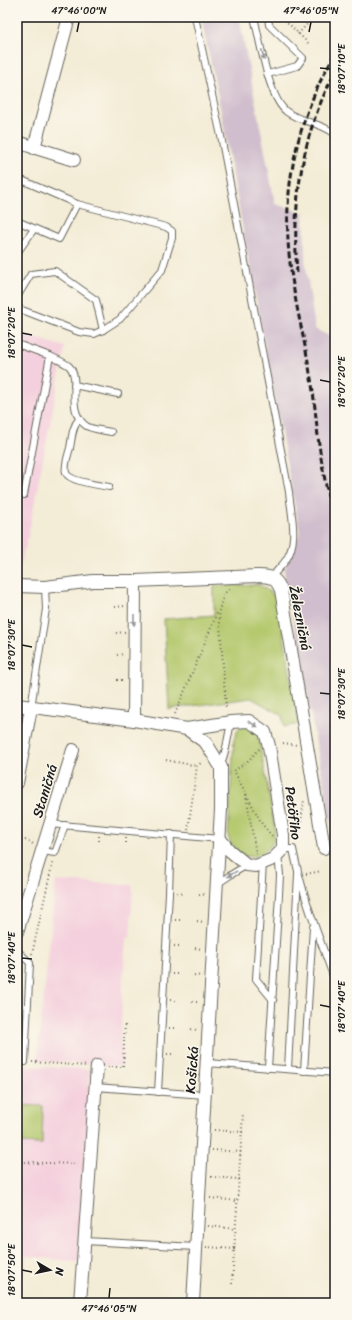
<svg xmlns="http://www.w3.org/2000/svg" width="352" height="1320" font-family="Sriracha,sans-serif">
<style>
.built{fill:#f4cfdd}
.industrial{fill:#d0bdcd}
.green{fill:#b3c86c;stroke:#687244}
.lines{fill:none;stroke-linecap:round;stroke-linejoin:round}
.service-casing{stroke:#67655d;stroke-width:8}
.minor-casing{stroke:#67655d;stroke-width:14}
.path{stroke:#67655d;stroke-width:2;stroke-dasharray:1 3;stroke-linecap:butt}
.service{stroke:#fff;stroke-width:6}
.minor{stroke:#fff;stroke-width:12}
.rail{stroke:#1c1c1c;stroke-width:3;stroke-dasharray:6 3;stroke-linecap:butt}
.oneway{fill:#999}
.ticks{fill:none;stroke:#1c1c1c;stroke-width:1.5}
.labels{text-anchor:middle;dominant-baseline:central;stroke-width:3;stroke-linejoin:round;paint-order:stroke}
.street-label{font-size:14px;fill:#1c1c1c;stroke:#fbf7ec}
.neatline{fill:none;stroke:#1c1c1c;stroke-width:1.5}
.ticks-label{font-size:10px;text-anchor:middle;fill:#1c1c1c}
</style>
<rect width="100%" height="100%" fill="#fbf7ec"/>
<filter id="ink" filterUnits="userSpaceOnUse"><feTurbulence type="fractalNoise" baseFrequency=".025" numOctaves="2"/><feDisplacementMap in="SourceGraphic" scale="8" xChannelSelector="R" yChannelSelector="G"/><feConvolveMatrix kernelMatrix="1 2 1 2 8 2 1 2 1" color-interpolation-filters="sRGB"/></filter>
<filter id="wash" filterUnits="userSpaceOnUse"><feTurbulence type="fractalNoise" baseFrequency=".012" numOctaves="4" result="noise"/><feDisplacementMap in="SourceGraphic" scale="16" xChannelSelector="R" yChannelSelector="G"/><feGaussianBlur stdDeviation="0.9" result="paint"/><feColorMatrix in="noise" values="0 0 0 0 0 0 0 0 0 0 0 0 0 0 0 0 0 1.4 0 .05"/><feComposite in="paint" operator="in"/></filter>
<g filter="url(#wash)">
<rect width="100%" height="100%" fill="#f3ecd6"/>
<g class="built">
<path d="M17,332l48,15 -39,199 -2,4 -5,24 -2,-1z"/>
<path d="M56,881l77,4 -3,53 -4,-1 -3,44 -3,65h3l-1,20 -85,-5z"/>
<path d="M17,1066l74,3 -12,193 -53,-6 -2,19 -7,-1z"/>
</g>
<g class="industrial">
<path d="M201,17h38l36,187 29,9 1,47 10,69 20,10v506l-51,-274 16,-38 -82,-437z"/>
<path d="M335,863v47l-2,-7 -4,-26z"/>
</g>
<g class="green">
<path d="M260,585l17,12 22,127 -15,3 -2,-12 -31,-17 -82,11 -5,-90 50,-4v-29z"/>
<path d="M243,726l9,2 6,5 17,96c-1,4 -1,10 -2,13 -6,12 -24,20 -35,10 -5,-4 -8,-9 -10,-16l6,-97 4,-9z"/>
<path d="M17,1105l26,1 -1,38 -25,-1z"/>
</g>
</g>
<g filter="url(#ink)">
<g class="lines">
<g class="service-casing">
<g id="service">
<path d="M195,17l26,119 68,356c2,22 10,49 -3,68 -4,6 -10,11 -14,17"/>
<path d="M254,17c6,23 14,81 33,95 15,11 34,10 48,22"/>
<path d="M268,74l29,-8 6,-8 -34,-33 -1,-8"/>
<path d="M17,178l60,26 89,23 6,4v7l-10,32 -42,49 -17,11 -9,4 -15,-2 -62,-24"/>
<path d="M17,221l42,18 18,-35"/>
<path d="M17,253l17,-24"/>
<path d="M17,297l14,-23 24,-3 41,29 7,30"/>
<path d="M17,344l33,12 -26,139"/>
<path d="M50,356c6,3 14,6 19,10 13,13 -4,43 16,59 6,5 19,5 26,7"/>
<path d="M74,385l44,9"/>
<path d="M79,419c-7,8 -7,19 -9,29 -2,7 -6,18 -4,25 4,9 34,12 43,14"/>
<path d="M31,708l15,-99 -1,-22"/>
<path d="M221,765l5,-17 5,-26"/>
<path d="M50,824l170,15"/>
<path d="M283,849h10c9,46 26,88 42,132"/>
<path d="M42,851l13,2 10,-28"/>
<path d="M263,863l-7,116 17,21"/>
<path d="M217,884l15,-10 15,-9"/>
<path d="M17,950l13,13 -5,99"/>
<path d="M208,1063l127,10"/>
<path d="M268,1068l11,-173 1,-20 -2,-21"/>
<path d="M288,1069l10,-195"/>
<path d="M304,1071l9,-144"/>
<path d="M333,1073l2,-45"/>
<path d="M95,1087l110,8"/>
<path d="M158,1092l11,-199 2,-59"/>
<path d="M85,1241l111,6"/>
</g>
</g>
<g class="minor-casing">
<g id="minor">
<path d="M17,142l57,18"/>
<path d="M34,148l35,-131"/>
<path d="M17,586l28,1 48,-6h42l123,-5c13,0 18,2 23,14l43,258"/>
<path d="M17,705l117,15 53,9 44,-7 18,-1 16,11 4,14 14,89v14l-10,10 -17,7 -9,-1 -18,-15 -9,-11"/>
<path d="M134,720l1,-139"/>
<path d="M187,729l19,14 15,24v42l-28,494"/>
<path d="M17,783l14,-75"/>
<path d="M17,932l56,-182"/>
<path d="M80,1303l17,-237"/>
</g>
</g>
<g class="path">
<path d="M282,17l28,28"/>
<path d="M298,34l11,-12"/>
<path d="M115,607l10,-1"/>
<path d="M116,633l9,-1"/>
<path d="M17,649l2,-9"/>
<path d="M117,655l8,-1"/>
<path d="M117,680h8"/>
<path d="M226,707l-7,-97 5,-16 6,-6"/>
<path d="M175,714l43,-103"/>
<path d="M283,743l14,2"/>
<path d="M259,749l-10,11 -15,11 28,53 10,12"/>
<path d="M166,760l31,6"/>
<path d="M246,794l10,60"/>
<path d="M188,830l9,-64 5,-4"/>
<path d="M295,830l5,-1 4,-29"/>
<path d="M17,841l10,-1 6,4"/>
<path d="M99,841v-6"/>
<path d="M126,843v-5"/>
<path d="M306,874l15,-3"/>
<path d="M177,893l7,1"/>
<path d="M199,894l7,1"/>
<path d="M175,920h7"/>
<path d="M197,921l7,1"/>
<path d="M174,946h7"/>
<path d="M195,948l7,1"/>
<path d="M32,954l21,-93"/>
<path d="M172,974h7"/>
<path d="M194,975l7,1"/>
<path d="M170,1000h7"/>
<path d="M192,1002h7"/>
<path d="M169,1028h7"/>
<path d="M191,1029l6,1"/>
<path d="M167,1054h7"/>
<path d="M189,1055l6,1"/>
<path d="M32,1062l55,4"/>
<path d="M108,1067h15l2,-45"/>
<path d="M214,1130l29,2"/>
<path d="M212,1150l30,2"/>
<path d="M17,1162l63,2"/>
<path d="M211,1177l29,2"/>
<path d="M210,1198l28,3"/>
<path d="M208,1226l28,3"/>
<path d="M206,1247l29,2"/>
<path d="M232,1284l11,-171"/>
</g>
<use href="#service" class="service"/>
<use href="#minor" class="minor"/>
<g class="rail">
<path d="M335,54c-38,64 -54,136 -45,209 4,37 14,73 20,110 5,26 6,52 10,78 4,27 10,53 15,80"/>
<path d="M297,273c-5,-68 4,-139 38,-200"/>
</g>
</g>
<defs><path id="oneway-solid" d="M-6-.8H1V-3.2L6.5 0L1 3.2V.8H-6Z"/></defs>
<g class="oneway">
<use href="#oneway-solid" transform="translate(263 55) rotate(76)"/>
<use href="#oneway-solid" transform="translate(134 620) rotate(90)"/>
<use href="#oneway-solid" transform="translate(253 724) rotate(29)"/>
<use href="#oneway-solid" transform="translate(232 874) rotate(149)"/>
</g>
</g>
<path class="ticks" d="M77,32l2,-10M309,32l2,-10M320,68l10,1M22,333l10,2M320,380l10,2M22,645l10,2M320,693l10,1M22,958l10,1M320,1005l10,2M22,1270l10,2M109,1298l1,-10"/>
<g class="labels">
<g class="street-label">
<text transform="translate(300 618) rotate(79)">Železničná</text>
<text transform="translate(45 791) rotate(-73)">Staničná</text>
<text transform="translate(293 813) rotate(83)">Petöfiho</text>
<text transform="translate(192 1070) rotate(-86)">Košická</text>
</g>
</g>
<rect width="352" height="1320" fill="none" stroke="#fbf7ec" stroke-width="44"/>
<g transform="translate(50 1270) rotate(99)" stroke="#fbf7ec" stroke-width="3" paint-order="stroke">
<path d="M0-3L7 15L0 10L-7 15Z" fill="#1c1c1c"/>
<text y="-6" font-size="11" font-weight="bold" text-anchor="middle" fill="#1c1c1c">N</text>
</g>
<rect x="22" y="22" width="308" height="1276" class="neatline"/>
<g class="ticks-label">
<text x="79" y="14">47°46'00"N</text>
<text x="311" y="14">47°46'05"N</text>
<text transform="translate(341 69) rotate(-90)" y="4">18°07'10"E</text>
<text transform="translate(11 333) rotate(-90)" y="4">18°07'20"E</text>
<text transform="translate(341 382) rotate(-90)" y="4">18°07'20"E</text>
<text transform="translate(11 645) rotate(-90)" y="4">18°07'30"E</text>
<text transform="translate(341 694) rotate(-90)" y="4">18°07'30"E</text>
<text transform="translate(11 958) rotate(-90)" y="4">18°07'40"E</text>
<text transform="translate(341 1007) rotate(-90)" y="4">18°07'40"E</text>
<text transform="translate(11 1270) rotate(-90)" y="4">18°07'50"E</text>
<text x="109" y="1312">47°46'05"N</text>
</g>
</svg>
